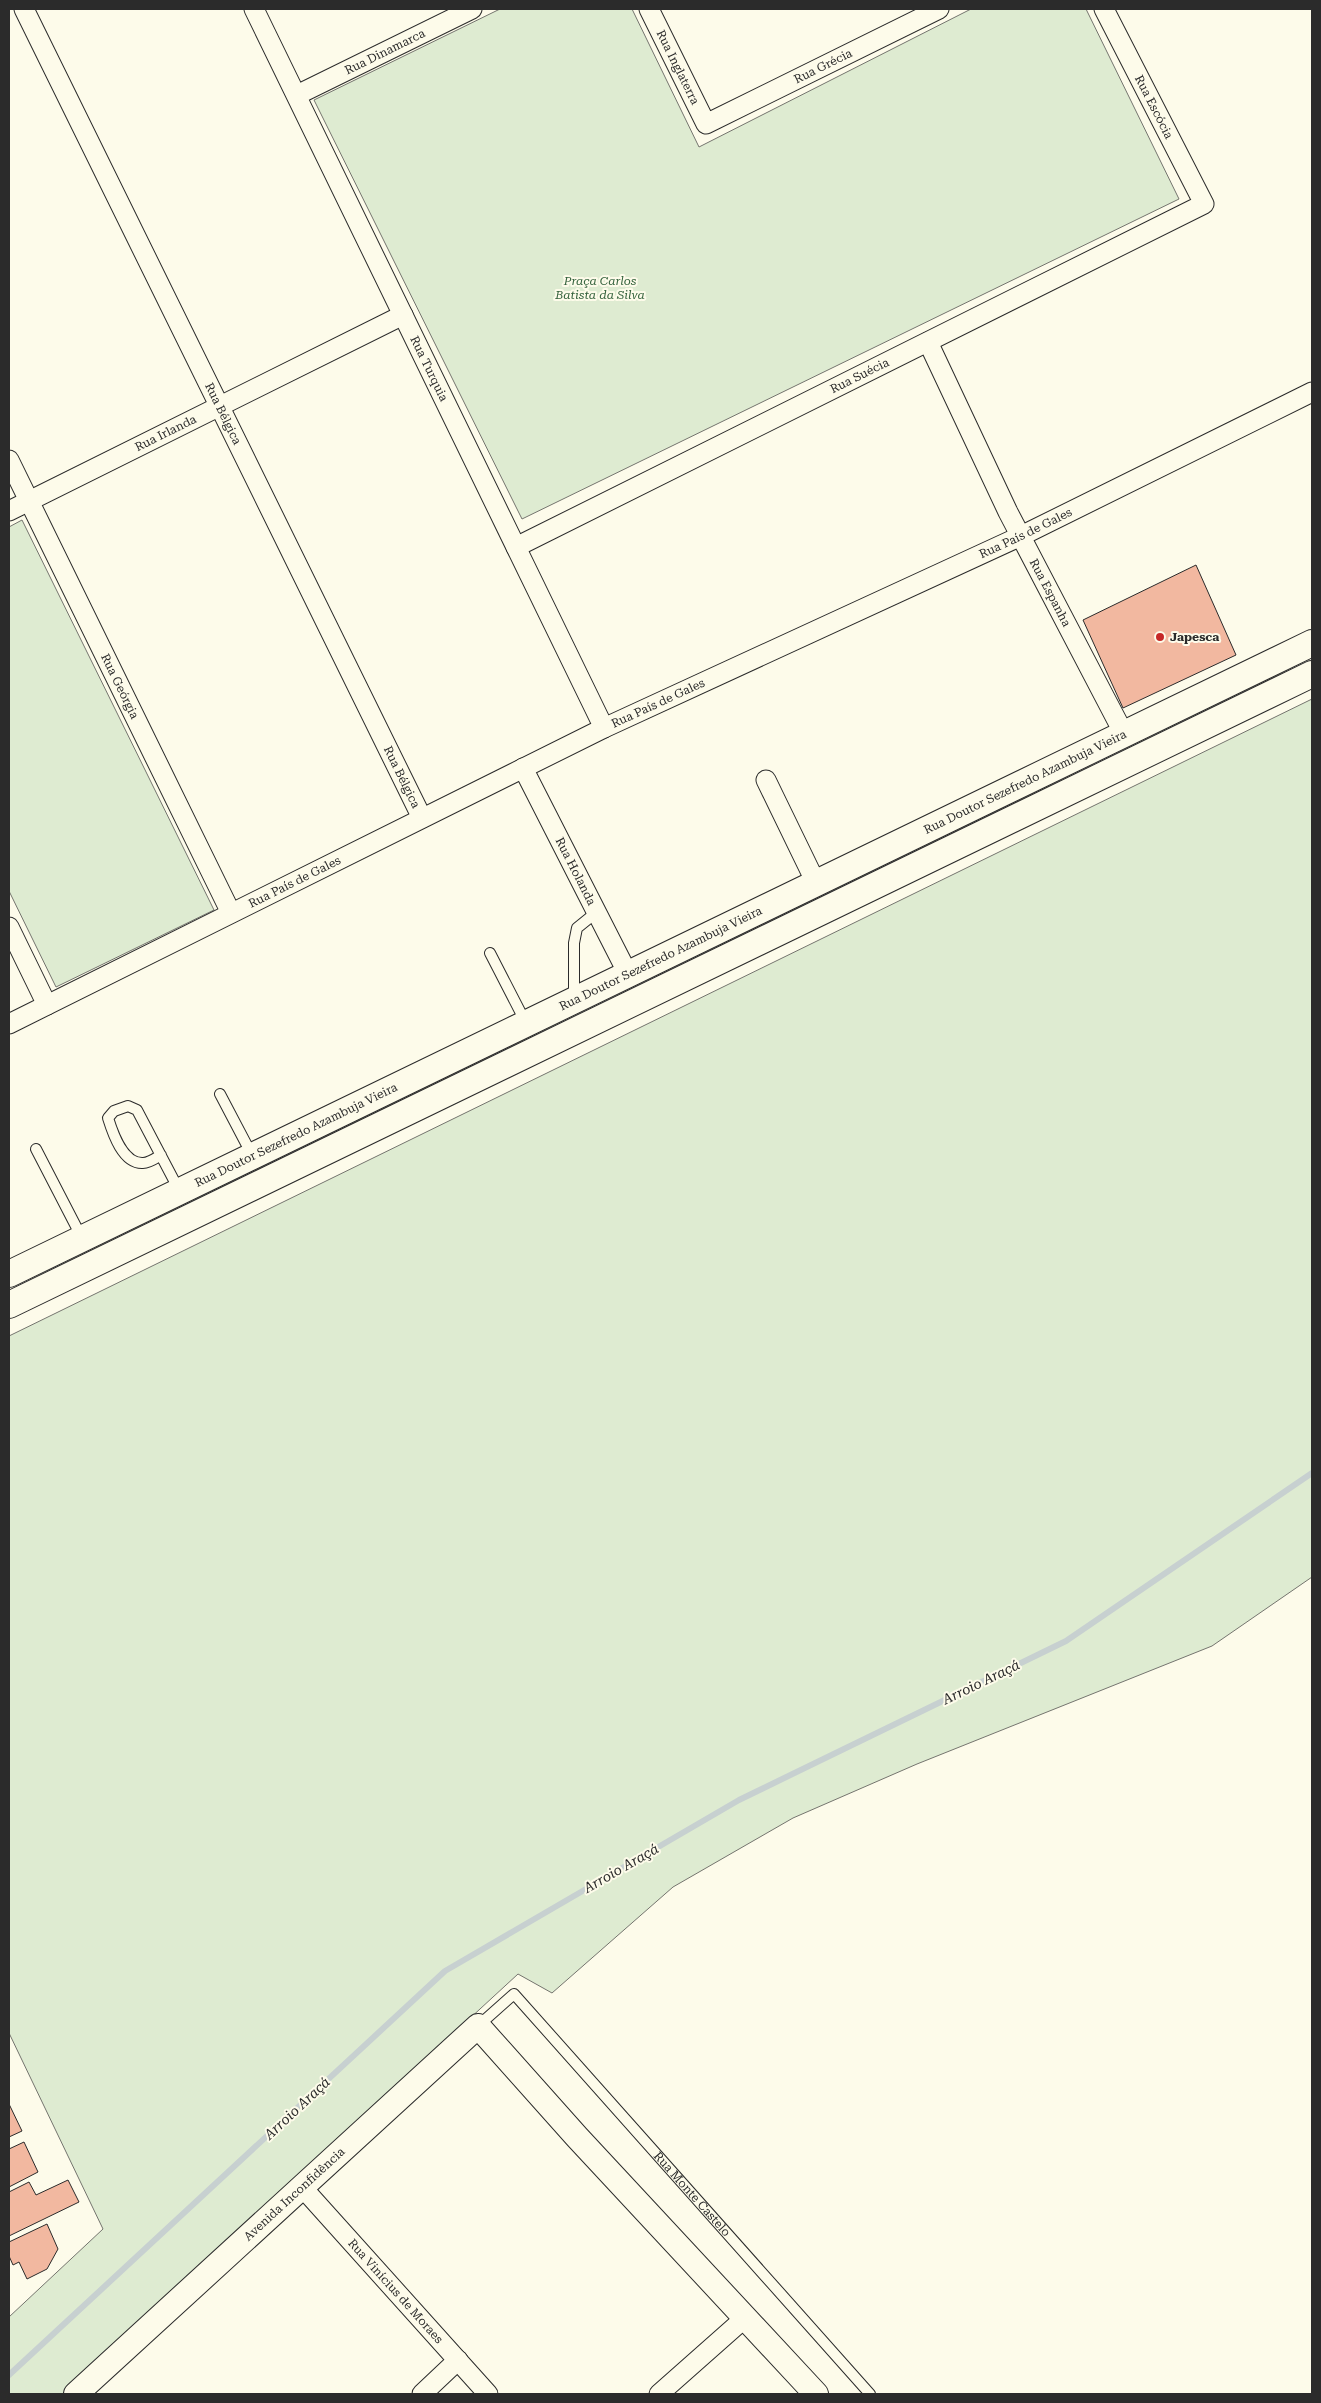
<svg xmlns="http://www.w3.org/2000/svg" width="1321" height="2403" font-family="'Roboto Serif',serif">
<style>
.green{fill:#deebd1;stroke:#74746e}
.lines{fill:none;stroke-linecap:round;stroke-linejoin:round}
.stream{stroke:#c7d0d0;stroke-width:6}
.building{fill:#f2b8a0;stroke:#2b2b2b}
.service-casing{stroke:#2b2b2b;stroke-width:12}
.minor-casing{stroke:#2b2b2b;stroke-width:21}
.tertiary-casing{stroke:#2b2b2b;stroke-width:26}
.secondary-casing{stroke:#2b2b2b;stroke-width:28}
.service{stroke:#fdfbea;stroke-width:10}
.minor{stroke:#fdfbea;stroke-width:19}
.tertiary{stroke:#fdfbea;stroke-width:24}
.secondary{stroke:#fdfbea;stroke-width:26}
.poi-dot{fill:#c62828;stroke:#fdfbea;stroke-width:2}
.labels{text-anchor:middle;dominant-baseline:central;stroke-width:4;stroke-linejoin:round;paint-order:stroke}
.street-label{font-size:12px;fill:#2b2b2b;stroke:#fdfbea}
.park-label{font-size:12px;font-style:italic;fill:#34623c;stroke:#fdfbea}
.poi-label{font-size:12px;font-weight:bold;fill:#2b2b2b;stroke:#fdfbea;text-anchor:start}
.water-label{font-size:14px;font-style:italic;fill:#2b2b2b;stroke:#fdfbea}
</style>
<rect width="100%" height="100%" fill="#fdfbea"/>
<g class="green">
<path d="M500,9h132l67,138 272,-138h115l93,190 -657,320 -208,-419z"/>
<path d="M22,520l192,390 -158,77 -47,-96v-364z"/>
<path d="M1312,699v878l-100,69 -295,118 -124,54 -120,69 -121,106 -34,-19 -456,420h-53v-77l94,-88 -94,-196v-697z"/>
</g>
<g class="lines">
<path class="stream" d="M9,2375l436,-404 294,-171 327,-159 246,-168"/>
</g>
<g class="building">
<path d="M1196,565l40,90 -113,53 -40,-88z"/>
<path d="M9,2104l13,27 -13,6z"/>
<path d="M24,2142l14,30 -29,15v-38z"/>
<path d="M68,2180l11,22 -70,34v-44l20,-10 7,13z"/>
<path d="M47,2224l11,25 -11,20 -20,10 -8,-17 -6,3 -4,-9v-14z"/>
</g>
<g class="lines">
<g class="service-casing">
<g id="service">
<path d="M490,953l36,70"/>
<path d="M574,997v-54l3,-15 21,-17"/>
<path d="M220,1094l32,61"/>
<path d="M36,1149l46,89"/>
<path d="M161,1155c-5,3 -12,8 -18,8 -20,1 -30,-29 -35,-45l6,-7 14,-5 9,4 42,80"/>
<path id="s1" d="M478,2026l36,-32 356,400"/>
</g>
</g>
<g class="minor-casing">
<g id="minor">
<path id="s2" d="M24,9l398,809"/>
<path id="s3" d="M254,9l350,719"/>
<path id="s4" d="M649,9l57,115 233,-115"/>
<path id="s5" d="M297,95l175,-86"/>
<path id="s6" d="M928,342l80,170 116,222"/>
<path id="s7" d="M9,460l222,453"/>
<path id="s8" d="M9,511l394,-196"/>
<path id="s9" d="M516,547l688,-343 -100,-195"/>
<path id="s10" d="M523,768l105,206"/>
<path d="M766,780l50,103"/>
<path d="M9,927l38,78"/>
<path id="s11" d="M9,1024l595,-296 417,-192 291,-144"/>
<path id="s12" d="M302,2187l186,207"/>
<path d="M422,2394l36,-34"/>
<path d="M659,2394l87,-77"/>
</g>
</g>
<g class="tertiary-casing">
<g id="tertiary">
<path id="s13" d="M76,2394l402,-368 99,111 239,257"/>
</g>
</g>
<g class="secondary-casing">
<g id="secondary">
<path id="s14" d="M9,1274l1303,-631"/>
<path d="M9,1305l1303,-631"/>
</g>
</g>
<use href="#service" class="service"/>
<use href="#minor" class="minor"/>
<use href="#tertiary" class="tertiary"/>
<use href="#secondary" class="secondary"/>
</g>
<circle class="poi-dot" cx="1160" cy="637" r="5"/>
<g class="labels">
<g class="street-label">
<text stroke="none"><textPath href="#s5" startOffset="98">Rua Dinamarca</textPath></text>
<text stroke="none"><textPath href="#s4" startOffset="65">Rua Inglaterra</textPath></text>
<text stroke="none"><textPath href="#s4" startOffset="259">Rua Grécia</textPath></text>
<text transform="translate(1154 107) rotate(63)">Rua Escócia</text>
<text stroke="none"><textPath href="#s3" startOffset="400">Rua Turquia</textPath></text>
<text stroke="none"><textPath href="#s9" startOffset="384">Rua Suécia</textPath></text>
<text stroke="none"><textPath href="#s2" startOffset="451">Rua Bélgica</textPath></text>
<text stroke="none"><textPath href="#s8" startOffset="175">Rua Irlanda</textPath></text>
<text stroke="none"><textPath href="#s11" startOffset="1129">Rua País de Gales</textPath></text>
<text stroke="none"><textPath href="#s6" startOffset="279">Rua Espanha</textPath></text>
<text stroke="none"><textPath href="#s7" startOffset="252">Rua Geórgia</textPath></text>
<text stroke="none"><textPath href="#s11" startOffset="724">Rua País de Gales</textPath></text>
<text stroke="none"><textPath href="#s2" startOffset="856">Rua Bélgica</textPath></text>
<text stroke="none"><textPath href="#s14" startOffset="1129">Rua Doutor Sezefredo Azambuja Vieira</textPath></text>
<text stroke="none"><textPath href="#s10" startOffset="116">Rua Holanda</textPath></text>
<text stroke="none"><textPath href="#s11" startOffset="319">Rua País de Gales</textPath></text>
<text stroke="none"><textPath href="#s14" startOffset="724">Rua Doutor Sezefredo Azambuja Vieira</textPath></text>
<text stroke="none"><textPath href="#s14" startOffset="319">Rua Doutor Sezefredo Azambuja Vieira</textPath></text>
<text stroke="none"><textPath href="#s13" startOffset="296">Avenida Inconfidência</textPath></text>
<text stroke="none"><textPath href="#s1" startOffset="316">Rua Monte Castelo</textPath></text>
<text stroke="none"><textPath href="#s12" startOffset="140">Rua Vinícius de Moraes</textPath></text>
</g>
<g class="park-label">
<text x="600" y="281">Praça Carlos<tspan x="600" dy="14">Batista da Silva</tspan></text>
</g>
<g class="poi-label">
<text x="1170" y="637">Japesca</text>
</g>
<g class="water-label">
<text transform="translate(981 1682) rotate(-26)">Arroio Araçá</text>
<text transform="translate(621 1868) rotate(-30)">Arroio Araçá</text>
<text transform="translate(297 2108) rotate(-43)">Arroio Araçá</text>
</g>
</g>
<rect width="1321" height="2403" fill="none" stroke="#2b2b2b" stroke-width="20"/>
</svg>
